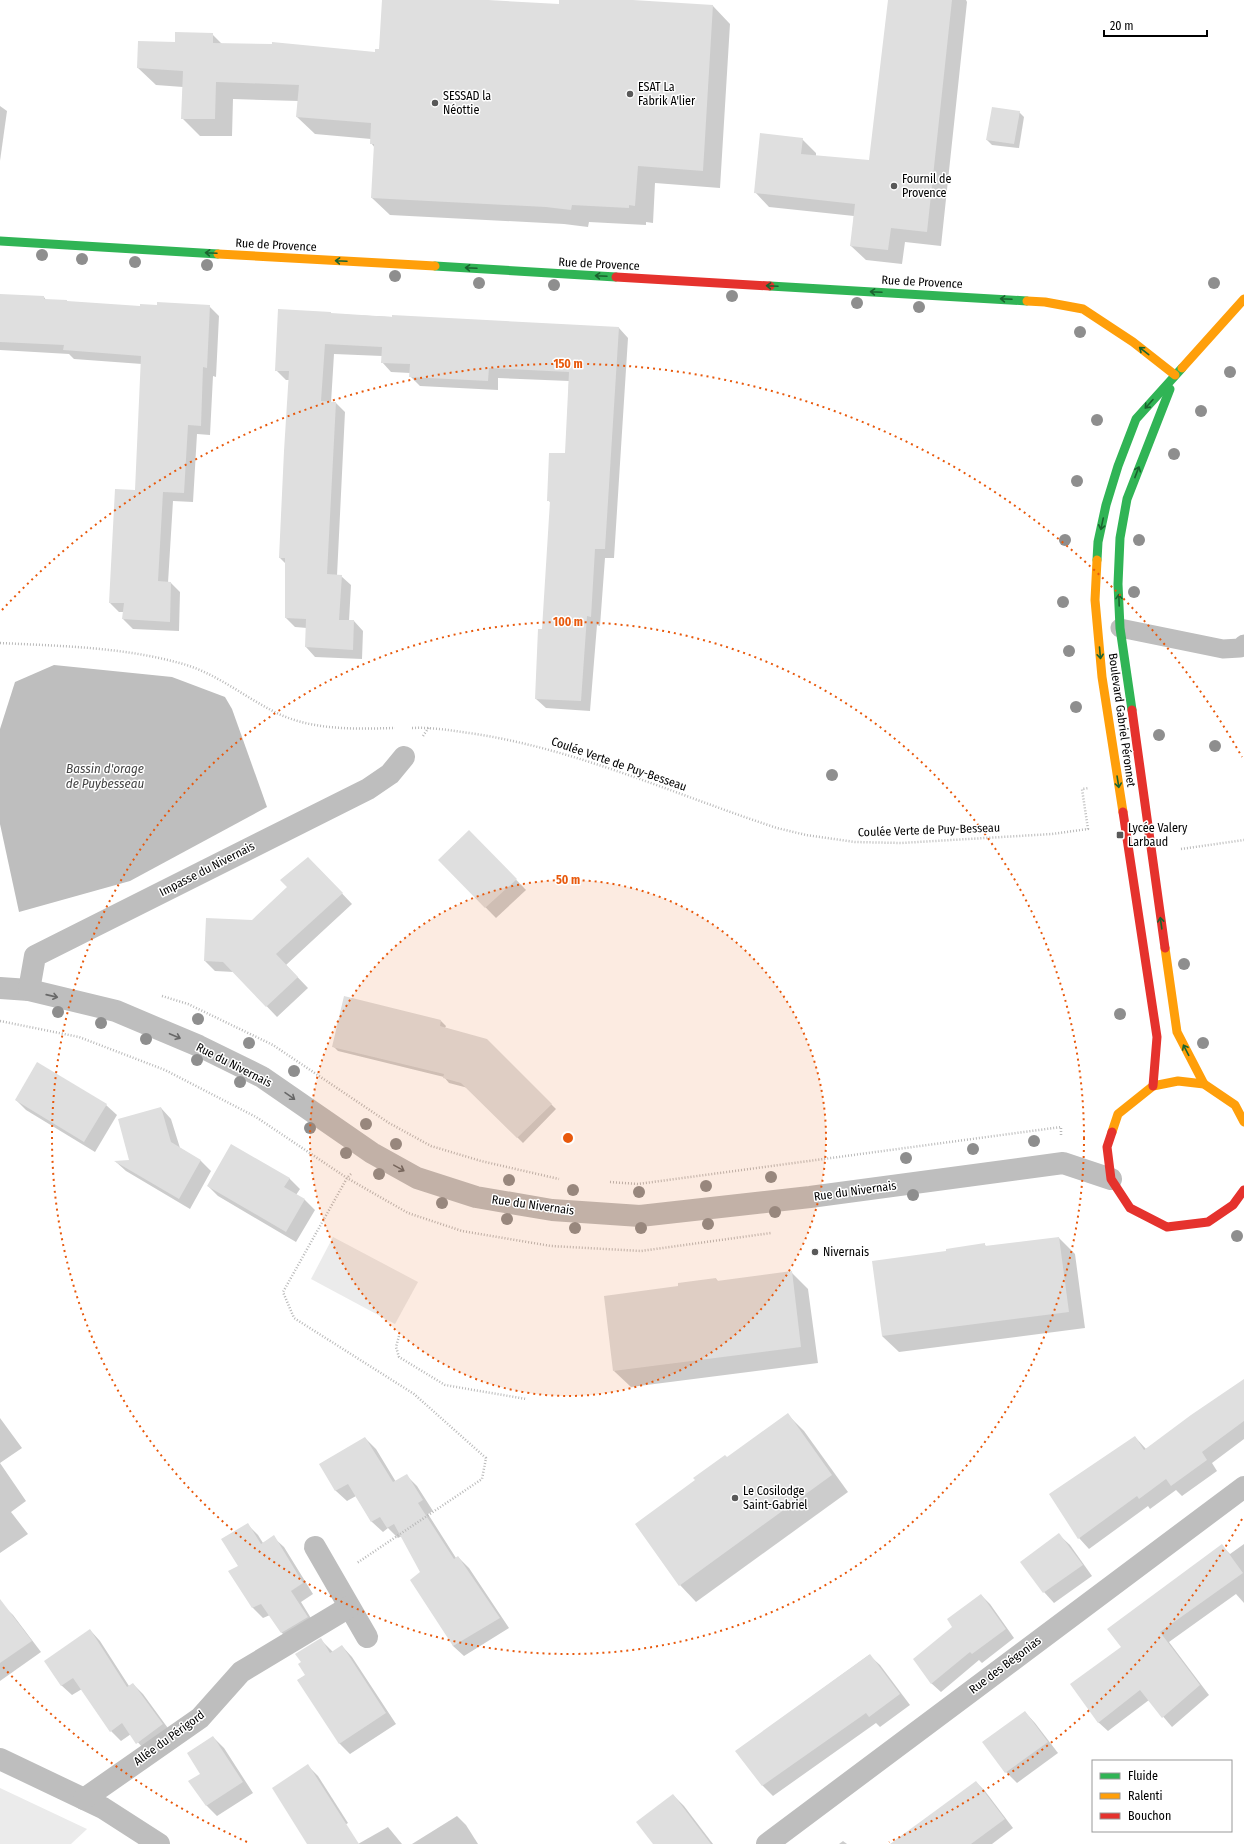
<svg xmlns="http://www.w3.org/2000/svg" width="1244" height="1844" font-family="'Fira Sans Condensed',sans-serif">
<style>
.green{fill:#ebebeb}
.water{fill:#bebebe}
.shadow{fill:#0003}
.building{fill:#dfdfdf}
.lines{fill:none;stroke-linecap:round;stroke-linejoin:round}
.path{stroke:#b9b9b9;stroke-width:2.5;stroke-dasharray:1 2;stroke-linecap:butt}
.lane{stroke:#bebebe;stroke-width:19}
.street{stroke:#bebebe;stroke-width:22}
.fast{stroke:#30b455;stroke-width:9}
.slow{stroke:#ff9f0a;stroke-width:9}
.jam{stroke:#e5322d;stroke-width:9}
.tree{fill:#8e8e8e}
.oneway{stroke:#1a632f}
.oneway2{stroke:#686868}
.ring{fill:none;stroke:#e8590c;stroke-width:2;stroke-dasharray:2 4}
.poi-dot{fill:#595959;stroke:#fff;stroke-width:1.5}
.labels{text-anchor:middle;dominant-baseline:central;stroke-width:3;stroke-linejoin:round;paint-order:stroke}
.poi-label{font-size:12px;fill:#000;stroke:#fff;text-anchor:start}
.street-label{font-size:12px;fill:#000;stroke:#fff}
.water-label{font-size:13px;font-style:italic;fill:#434343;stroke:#fff}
.centre{fill:#e8590c;stroke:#fff;stroke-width:2}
.ring-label{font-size:12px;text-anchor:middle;font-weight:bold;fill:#e8590c;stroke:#fff;stroke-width:3;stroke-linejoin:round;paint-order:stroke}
</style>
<rect width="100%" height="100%" fill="#fff"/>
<g class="green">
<path d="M333,1237l85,45 -23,42 -84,-45z"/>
<path d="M0,1788l87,41 -16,15h-71z"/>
</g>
<path class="water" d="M54,665l118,12 53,20 7,12 35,98 -137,74 -111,31 -19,-88v-95l15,-47z"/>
<g class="shadow">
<path d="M383,0h85l92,5v-5h55l98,6 17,18 -10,164 -65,-5 -2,40 -7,-1v3l-57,-3 -1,5 -24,-3 -174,-9 -18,-17 3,-50 -4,-5v-4l-56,-5 -18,-17 2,-16 -66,-2 -1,37h-32l-18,-18 1,-31 -27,-2 -18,-17 38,-25 36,-9 10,10 154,9 4,-3z"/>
<path d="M889,0h77l1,2 -26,244 -36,-4 -3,22 -36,-4 -15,-14 3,-30 -85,-9 -14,-15 47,-53 14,14v3l54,5z"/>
<path d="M0,106l7,5 -7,50z"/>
<path d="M1019,112l5,5 -5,31 -27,-3 -5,-5z"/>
<path d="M0,295l44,2 2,3 21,1 2,2 72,4 68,-1 10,10 -3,61 -3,-1 -3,59 -13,-1 -4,68 -20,-1 -5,82h3l9,9 -1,39 -46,-2 -10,-10 1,-7h-5l-9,-9 26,-112 6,-127 -68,-5 -5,-5 -69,-4z"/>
<path d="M332,314l287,14 9,10 -14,220h-9l-5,68 -3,-1 -7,86 -44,-3 -10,-9 7,-68 8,-128 -3,-3 18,-46 3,-73 -71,-3v12l-78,-4 -10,-10v-3l-19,-1 -9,-10v-6l-48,-2 -3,49h5l9,9 -8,164h4l10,9 -2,36h5l9,10 -1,28 -47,-2 -9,-10 1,-19 -12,-1 -9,-9v-54l-6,-6 10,-178h-4l-10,-10z"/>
<path d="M469,831l57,59 -30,28 -57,-58z"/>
<path d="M318,868l34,36 -66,61 22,23 -31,29 -43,-45 -19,-1 -10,-10z"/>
<path d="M441,1021l5,5 -1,2 41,12 70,69 -33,34 -55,-55 -19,-5 -5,-6 -106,-26 -5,-5z"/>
<path d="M16,1100l90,5 11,10 -22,37 -69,-42z"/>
<path d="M161,1108l10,11 9,29 21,13 10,10 -21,38 -64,-38 -10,-9 15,-1z"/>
<path d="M289,1178l11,11 -4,6 9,5 10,10 -19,32 -78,-46 -10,-10z"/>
<path d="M1059,1238l16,16 10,74 -186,24 -17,-16 65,-84 37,-8 3,3z"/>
<path d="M791,1272l17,17 10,74 -187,24 -17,-16 65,-84 37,-8 3,3z"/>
<path d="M1244,1384v55l-32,24 5,8 -35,25 -6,-6 -26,19 -2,-3 -59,43 -10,-11 56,-101 11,12z"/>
<path d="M788,1415l16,16 44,61 -152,110 -16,-17 47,-127z"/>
<path d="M0,1418l22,30 -22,15 26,38 -15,11 17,22 -28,19z"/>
<path d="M365,1438l11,11 20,33 10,-7 11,11 16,25 -5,3 28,44 2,-1 11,11 40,60 -45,28 -11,-10 -31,-73 -20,-37 -4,2 -10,-10 -5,4 -11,-10 -16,-26 -9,5 -11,-10 -15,-26z"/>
<path d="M247,1524l11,11 5,8 10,-6 11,10 29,47 -12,8 16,26 -25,15 -10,-10 -12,-18 -7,3 -10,-10 -23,-36 9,-6z"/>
<path d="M1059,1535l11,10 22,31 -38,27 -10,-11z"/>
<path d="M1244,1544v59l-8,-9 -67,48 40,53 -37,32 -23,-27 -41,31 -10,-9 24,-75 100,-101 8,8z"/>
<path d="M981,1595l9,9 24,34 -32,25 -3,-3 -38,32 -10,-9 23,-55z"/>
<path d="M0,1603l13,12 28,37 -41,29z"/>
<path d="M90,1630l10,11 29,45 4,-2 10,10 30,41 -26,18 -16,-19 -10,7 -10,-10 -29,-42 -10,6 -11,-10z"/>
<path d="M321,1640l12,12 9,-6 10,11 44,67 -46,30 -10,-10 -42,-64 8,-5z"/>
<path d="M869,1655l11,10 30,40 -30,22 -4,-4 -103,73 -10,-10 -26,-35z"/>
<path d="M1025,1712l10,11 23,30 -41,30 -11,-11 -23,-30z"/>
<path d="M213,1737l11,11 29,45 -36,23 -10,-10 -17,-24 11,-8z"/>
<path d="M308,1766l10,10 30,47 -34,21h-3z"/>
<path d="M976,1782l9,9 28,37 -21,16h-100z"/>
<path d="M673,1795l11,11 29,38h-58z"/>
<path d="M457,1816l9,9 12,19h-66z"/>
<path d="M388,1827l14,17h-44z"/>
<path d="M843,1841l4,3h-8z"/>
</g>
<g class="building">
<path d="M382,0h106l71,4v-4h74l80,5 -10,166 -65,-5 -3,40 -6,-1v3l-57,-3 -1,5 -25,-3 -175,-9 3,-54h-4l1,-21 -75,-6 3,-32 -83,-3 -1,37h-34l2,-48 -46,-3 1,-27 37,1v-10l38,1v10l59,1v-2l103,10v-3h4z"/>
<path d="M888,0h64l-25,232 -36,-4 -3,22 -38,-4 5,-42 -101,-11 6,-60 43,5 -2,16 68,6z"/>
<path d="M992,107l28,4 -6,33 -28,-4z"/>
<path d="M0,294l44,2v3l23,1v1l73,5v-2l17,1v-3l53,3 -3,63 -4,-1 -2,59 -13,-1 -4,68 -21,-1 -5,89 13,1 -1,40 -48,-3 2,-16h-15l6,-114 20,1 6,-134 -78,-6 1,-5 -64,-3z"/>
<path d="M278,309l53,3v1l61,4v-2l227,12 -14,222h-10l-4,68 -4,-1 -6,85 -46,-2 3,-70h4l8,-128h-3l2,-48h16l4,-81 -80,-4 -1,13 -79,-4 1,-13 -29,-1 1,-16 -57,-3 -4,57 15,1 -9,172 15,1 -3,45h15l-1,30 -48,-3 1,-28 -21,-1v-60h-6l5,-107 5,-80h-14z"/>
<path d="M469,830l48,49 -32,29 -47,-48z"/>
<path d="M308,857l35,36 -67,61 22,23 -32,30 -43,-45 -19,-1 2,-43 46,2 35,-33 -7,-7z"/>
<path d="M344,996l97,24 -1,6 47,13 65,65 -35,34 -56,-55 -18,-5 1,-4 -112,-27z"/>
<path d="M37,1062l70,42 -23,38 -69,-42z"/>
<path d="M161,1107l10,35 30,18 -22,39 -65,-38 15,-1 -11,-41z"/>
<path d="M231,1144l59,34 -6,9 21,12 -19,33 -79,-46z"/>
<path d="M1059,1237l10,75 -187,24 -10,-75 74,-10v-2l39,-6v3z"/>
<path d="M792,1271l9,76 -188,24 -9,-75 74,-10v-3l38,-5 1,3z"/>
<path d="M1244,1379v42l-42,31 5,8 -36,26 -5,-7 -27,20 -2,-3 -59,43 -29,-45 86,-58 9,14 47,-35z"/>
<path d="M788,1413l44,62 -153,111 -44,-62 60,-44 -2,-2 32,-23 2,2z"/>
<path d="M365,1437l28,45 14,-8 16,26 -5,3 36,56 4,-3 42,62 -47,28 -43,-66 10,-8 -26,-48 -7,4 -7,-11 -9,5 -23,-38 -13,7 -16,-27z"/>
<path d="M248,1523l13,21 13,-9 29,48 -12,8 17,26 -27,16 -20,-29 -9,4 -24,-37 10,-5 -17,-27z"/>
<path d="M1059,1533l24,32 -40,28 -23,-31z"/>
<path d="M1222,1544l21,29 -83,59 40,53 -38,33 -22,-28 -42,33 -28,-39 51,-37 -14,-18z"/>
<path d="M981,1594l25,35 -34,25 -2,-2 -39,32 -18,-25 39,-32 -5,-8z"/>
<path d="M0,1599l32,42 -32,22z"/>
<path d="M90,1629l37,58 6,-4 30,41 -27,20 -14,-21 -12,9 -37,-54 -12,8 -17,-25z"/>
<path d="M321,1638l9,15 12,-8 44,68 -47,31 -42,-64 8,-5 -7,-11 3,-2 -6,-8z"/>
<path d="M870,1654l30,40 -31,23 -3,-4 -104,73 -27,-35z"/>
<path d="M1025,1711l23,31 -43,31 -23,-31z"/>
<path d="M213,1736l30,46 -37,24 -18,-25 12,-7 -13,-21z"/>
<path d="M308,1764l51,80h-52l-35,-56z"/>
<path d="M976,1781l29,38 -34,25h-81z"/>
<path d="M673,1794l38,50h-58l-17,-22z"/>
</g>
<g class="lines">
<g class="path">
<path d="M0,643c61,3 124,4 183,21 32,9 59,31 88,46 38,21 83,19 124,18"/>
<path d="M412,728c22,-1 42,3 64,6 106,17 200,61 301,94l29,7 49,7 46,1 151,-9 36,-5 -6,-40 7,-1"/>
<path d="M423,736l6,-9"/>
<path d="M1181,849l63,-9"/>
<path d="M162,996l26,8 85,41 116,78 42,23 50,15 78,18"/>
<path d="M0,1021l79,16 86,33 91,47 91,61 61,35 54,18 89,15 90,5 130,-18"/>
<path d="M351,1174l-4,4 -64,114 11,26 120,76 72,64 -4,21 -125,84"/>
<path d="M610,1182l28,2 423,-57v8"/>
<path d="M399,1336l-3,11 3,10 46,28 81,14"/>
</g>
<path class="lane" d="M1120,628l103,21 17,-1 4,-4"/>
<g class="street">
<path d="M0,988l29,2 87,21 83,35 63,31 110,76 45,25 59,19 76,13 88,6 170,-19 253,-34 48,16"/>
<path d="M29,990l6,-34 333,-167 22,-15 14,-17"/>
<path d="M315,1547l52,90"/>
<path d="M0,1759l103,49 56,36"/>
<path d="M84,1799l116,-81 41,-46 108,-65"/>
<path d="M767,1844l477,-357"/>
</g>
<g class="fast">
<path d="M0,241l218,13"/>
<path d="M435,266l181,11"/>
<path d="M770,286l257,15"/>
<path d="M1097,560l1,-18 8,-37 12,-39 18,-47 46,-51"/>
<path d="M1132,710l-12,-82 -2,-44 2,-46 7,-39 43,-110"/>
</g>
<g class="slow">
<path d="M218,254l217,12"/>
<path d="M1027,301l18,1 38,7 50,33 42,33"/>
<path d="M1182,368l62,-69"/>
<path d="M1097,560l-2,40 7,77 21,135"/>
<path d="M1165,948l12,84 27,52"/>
<path d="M1112,1132l6,-18 35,-28 25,-5 26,3 31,21 9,17"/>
</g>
<g class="jam">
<path d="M616,277l154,9"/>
<path d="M1132,710l33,238"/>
<path d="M1123,812l34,225 -4,49"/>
<path d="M1112,1132l-5,15 4,32 19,29 37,19 41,-5 25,-17 11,-15"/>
</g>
</g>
<g class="tree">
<circle cx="42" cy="255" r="6"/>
<circle cx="82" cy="259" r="6"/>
<circle cx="135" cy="262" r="6"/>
<circle cx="207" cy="265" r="6"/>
<circle cx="395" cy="276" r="6"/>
<circle cx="479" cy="283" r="6"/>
<circle cx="1214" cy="283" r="6"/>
<circle cx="554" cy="285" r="6"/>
<circle cx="732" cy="296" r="6"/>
<circle cx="857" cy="303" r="6"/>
<circle cx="919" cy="307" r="6"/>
<circle cx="1080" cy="332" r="6"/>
<circle cx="1230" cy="372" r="6"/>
<circle cx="1201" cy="411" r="6"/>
<circle cx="1097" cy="420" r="6"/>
<circle cx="1174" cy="454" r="6"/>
<circle cx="1077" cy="481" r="6"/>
<circle cx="1065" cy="540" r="6"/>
<circle cx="1139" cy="540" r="6"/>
<circle cx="1134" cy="592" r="6"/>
<circle cx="1063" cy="602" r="6"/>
<circle cx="1069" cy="651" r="6"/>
<circle cx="1076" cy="707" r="6"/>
<circle cx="1159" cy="735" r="6"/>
<circle cx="1215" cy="746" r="6"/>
<circle cx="832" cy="775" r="6"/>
<circle cx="1184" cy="964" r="6"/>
<circle cx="58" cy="1012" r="6"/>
<circle cx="1120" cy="1014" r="6"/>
<circle cx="198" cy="1019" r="6"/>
<circle cx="101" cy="1023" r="6"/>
<circle cx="146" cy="1039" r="6"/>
<circle cx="249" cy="1043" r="6"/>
<circle cx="1203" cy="1043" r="6"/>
<circle cx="197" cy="1060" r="6"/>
<circle cx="294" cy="1071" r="6"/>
<circle cx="240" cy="1082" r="6"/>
<circle cx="366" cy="1124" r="6"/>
<circle cx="310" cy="1128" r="6"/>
<circle cx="1034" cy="1141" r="6"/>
<circle cx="396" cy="1144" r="6"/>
<circle cx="973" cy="1149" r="6"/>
<circle cx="346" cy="1153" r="6"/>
<circle cx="906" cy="1158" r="6"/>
<circle cx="379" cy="1174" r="6"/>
<circle cx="771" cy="1177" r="6"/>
<circle cx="509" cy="1180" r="6"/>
<circle cx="706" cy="1186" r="6"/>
<circle cx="573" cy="1190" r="6"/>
<circle cx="639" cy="1192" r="6"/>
<circle cx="913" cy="1195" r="6"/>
<circle cx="442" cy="1203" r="6"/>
<circle cx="775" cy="1212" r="6"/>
<circle cx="507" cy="1219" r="6"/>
<circle cx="708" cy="1224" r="6"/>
<circle cx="575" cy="1228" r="6"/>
<circle cx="641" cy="1228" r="6"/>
<circle cx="1237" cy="1236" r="6"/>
</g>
<defs><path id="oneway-shaft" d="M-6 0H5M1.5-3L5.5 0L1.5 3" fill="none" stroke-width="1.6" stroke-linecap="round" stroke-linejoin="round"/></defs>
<g class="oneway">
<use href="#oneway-shaft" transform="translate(211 253) rotate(-177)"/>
<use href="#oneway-shaft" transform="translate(341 261) rotate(-177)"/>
<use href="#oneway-shaft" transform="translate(471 268) rotate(-177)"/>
<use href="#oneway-shaft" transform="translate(601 276) rotate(-177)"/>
<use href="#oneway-shaft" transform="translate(772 286) rotate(-177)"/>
<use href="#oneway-shaft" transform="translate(876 292) rotate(-177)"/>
<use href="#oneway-shaft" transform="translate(1006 299) rotate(-177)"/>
<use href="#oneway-shaft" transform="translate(1144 351) rotate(-142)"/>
<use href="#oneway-shaft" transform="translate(1149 404) rotate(132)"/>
<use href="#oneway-shaft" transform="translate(1137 472) rotate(-69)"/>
<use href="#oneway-shaft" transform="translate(1102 524) rotate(102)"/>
<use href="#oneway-shaft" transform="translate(1119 600) rotate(-92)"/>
<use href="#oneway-shaft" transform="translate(1100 653) rotate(85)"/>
<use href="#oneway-shaft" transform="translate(1118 782) rotate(81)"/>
<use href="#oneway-shaft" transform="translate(1161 923) rotate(-98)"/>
<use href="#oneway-shaft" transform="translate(1186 1050) rotate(-117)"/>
</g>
<g class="oneway2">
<use href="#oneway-shaft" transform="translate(52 996) rotate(13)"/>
<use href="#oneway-shaft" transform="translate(175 1036) rotate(23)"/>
<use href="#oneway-shaft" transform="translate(290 1096) rotate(35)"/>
<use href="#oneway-shaft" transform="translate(399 1168) rotate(29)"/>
</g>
<circle cx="568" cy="1138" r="258" fill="#e8590c" fill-opacity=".12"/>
<g class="ring">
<circle cx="568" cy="1138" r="258"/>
<circle cx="568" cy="1138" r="516"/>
<path d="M1242 1519A774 774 0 0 1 889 1842M247 1842A774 774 0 0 1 2 1666M2 610A774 774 0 0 1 1242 757"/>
</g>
<g class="poi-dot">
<circle cx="630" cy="94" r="4"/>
<circle cx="435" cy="103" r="4"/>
<circle cx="894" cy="186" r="4"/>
<rect x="1116" y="831" width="8" height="8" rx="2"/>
<circle cx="815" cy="1252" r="4"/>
<circle cx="735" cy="1498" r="4"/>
</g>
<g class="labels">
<g class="poi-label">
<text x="638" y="87">ESAT La<tspan x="638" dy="14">Fabrik A'lier</tspan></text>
<text x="443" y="96">SESSAD la<tspan x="443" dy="14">Néottie</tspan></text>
<text x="902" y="179">Fournil de<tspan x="902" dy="14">Provence</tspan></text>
<text x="1128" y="828">Lycée Valery<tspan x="1128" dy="14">Larbaud</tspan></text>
<text x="823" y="1252">Nivernais</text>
<text x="743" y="1491">Le Cosilodge<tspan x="743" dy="14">Saint-Gabriel</tspan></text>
</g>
<g class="street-label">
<text transform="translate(276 245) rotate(3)">Rue de Provence</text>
<text transform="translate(599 264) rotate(3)">Rue de Provence</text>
<text transform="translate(922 282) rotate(3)">Rue de Provence</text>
<text transform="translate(1122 720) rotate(82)">Boulevard Gabriel Péronnet</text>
<text transform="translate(619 764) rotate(19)">Coulée Verte de Puy-Besseau</text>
<text transform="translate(929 830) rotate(-2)">Coulée Verte de Puy-Besseau</text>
<text transform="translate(207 869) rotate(-27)">Impasse du Nivernais</text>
<text transform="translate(234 1065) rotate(27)">Rue du Nivernais</text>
<text transform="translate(855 1191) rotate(-8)">Rue du Nivernais</text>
<text transform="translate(533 1205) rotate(8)">Rue du Nivernais</text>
<text transform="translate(1005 1665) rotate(-37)">Rue des Bégonias</text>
<text transform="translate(169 1738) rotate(-36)">Allée du Périgord</text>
</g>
<g class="water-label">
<text x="105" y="768">Bassin d'orage<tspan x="105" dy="15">de Puybesseau</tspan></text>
</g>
</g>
<circle cx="568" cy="1138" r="6" class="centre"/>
<g class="ring-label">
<text x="568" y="368">150 m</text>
<text x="568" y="626">100 m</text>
<text x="568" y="884">50 m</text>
</g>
<rect x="1092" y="1760" width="140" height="72" fill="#ffffff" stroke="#999999"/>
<rect x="1100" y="1773" width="20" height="6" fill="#30b455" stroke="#999999"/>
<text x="1128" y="1780" font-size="12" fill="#000000">Fluide</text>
<rect x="1100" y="1793" width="20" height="6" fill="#ff9f0a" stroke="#999999"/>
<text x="1128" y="1800" font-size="12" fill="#000000">Ralenti</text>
<rect x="1100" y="1813" width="20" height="6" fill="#e5322d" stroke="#999999"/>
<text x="1128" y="1820" font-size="12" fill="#000000">Bouchon</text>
<path d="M1104 30v6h103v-6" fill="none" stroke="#000000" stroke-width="2"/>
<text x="1110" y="30" font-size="12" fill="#000000" stroke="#ffffff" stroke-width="3" paint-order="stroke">20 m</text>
</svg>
